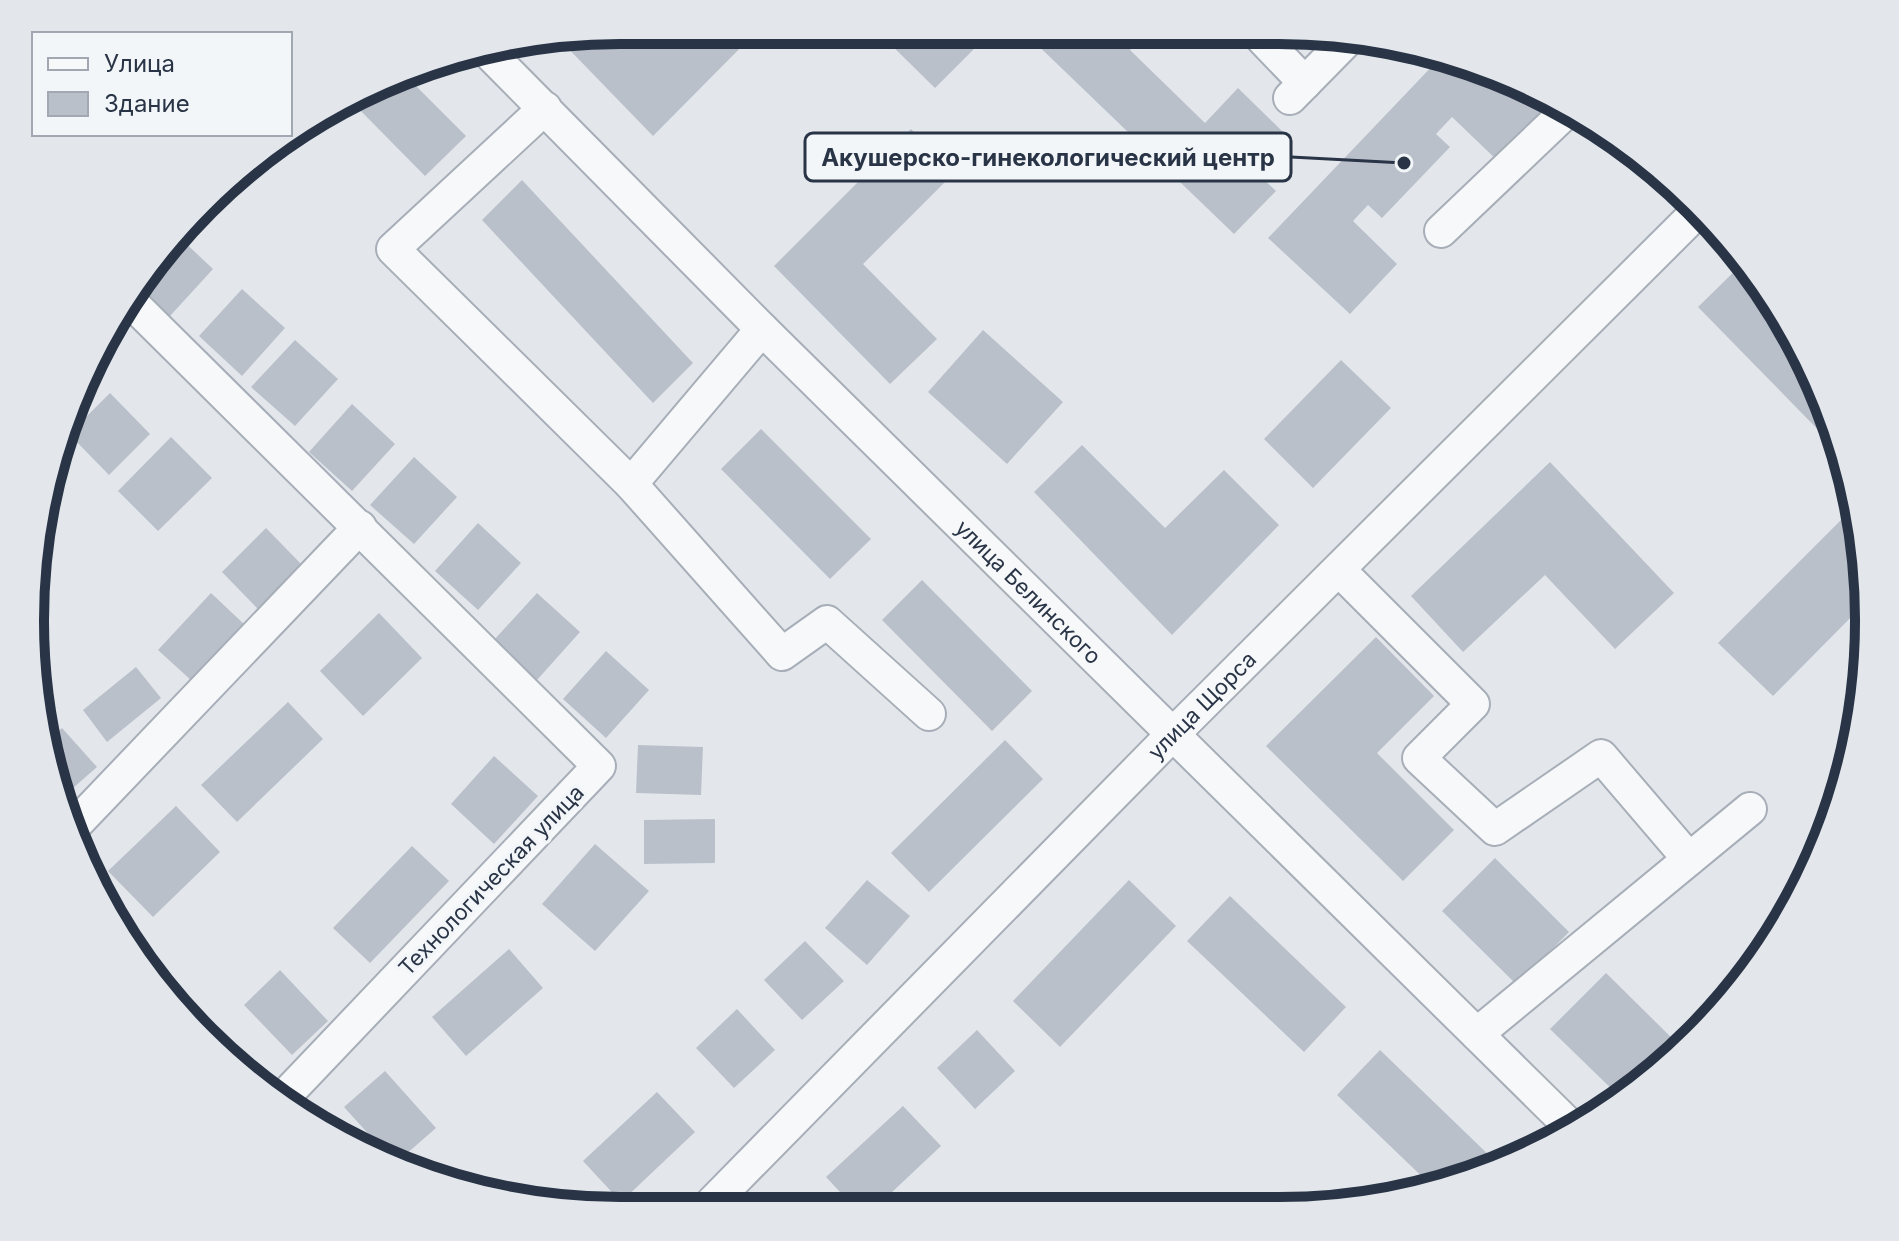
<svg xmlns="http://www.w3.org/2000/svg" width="1899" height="1241" font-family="Inter,sans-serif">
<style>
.building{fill:#bac0ca}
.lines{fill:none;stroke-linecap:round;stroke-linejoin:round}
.minor-casing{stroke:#a7aeb7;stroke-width:36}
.minor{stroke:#f6f8fa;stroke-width:32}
.labels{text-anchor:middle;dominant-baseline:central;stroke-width:7;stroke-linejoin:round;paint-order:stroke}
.street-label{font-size:22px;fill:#293446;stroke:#f3f6f9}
.rim{fill:none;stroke:#293446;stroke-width:10}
.leader{fill:none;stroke:#293446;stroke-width:3}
.callout-dot{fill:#293446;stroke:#f3f6f9;stroke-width:3}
.callout{fill:#f3f6f9;stroke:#293446;stroke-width:3}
.callout-label{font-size:24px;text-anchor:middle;font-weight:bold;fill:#293446}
</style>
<rect width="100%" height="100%" fill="#e3e7ec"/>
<g class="building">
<path d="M620,30l137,1 -104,105 -93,-96z"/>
<path d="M878,32h94l9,10 -46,46z"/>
<path d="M1025,33l121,1 -16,16 75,73 33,-35 46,45 -33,34 25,24 -42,43z"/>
<path d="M1438,60l78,24 32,30 -47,50 -49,-47 -16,17 14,13 -68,71 -14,-13 -15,16 44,43 -47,50 -82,-76z"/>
<path d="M404,74l62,62 -41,40 -74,-75z"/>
<path d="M911,129l43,44 -91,91 74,75 -47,45 -116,-118z"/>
<path d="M522,180l171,183 -40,40 -171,-183z"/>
<path d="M178,236l35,33 -43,47 -32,-30 14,-25z"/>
<path d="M1746,260l62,100 29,77 -6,6 -133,-136z"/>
<path d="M242,289l43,39 -43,48 -43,-40z"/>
<path d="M983,330l80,72 -56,62 -79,-72z"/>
<path d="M295,340l43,39 -43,47 -44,-39z"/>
<path d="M1341,360l50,48 -78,80 -49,-49z"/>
<path d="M110,393l40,41 -41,41 -40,-41z"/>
<path d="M352,404l43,40 -43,47 -43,-39z"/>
<path d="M761,429l110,110 -41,40 -109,-110z"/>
<path d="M171,437l41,41 -54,53 -40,-40z"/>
<path d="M1082,445l83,83 59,-58 55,55 -107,110 -138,-143z"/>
<path d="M414,457l43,40 -43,47 -44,-39z"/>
<path d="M1550,462l124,131 -59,56 -70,-74 -82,77 -52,-56z"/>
<path d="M1855,506l13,76 -1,19 -94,95 -55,-53z"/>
<path d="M478,523l43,40 -43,47 -43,-39z"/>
<path d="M266,528l36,37 -44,44 -36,-37z"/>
<path d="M922,580l110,111 -40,40 -110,-111z"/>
<path d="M211,593l35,33 -53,56 -35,-32z"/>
<path d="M537,593l43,39 -43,48 -44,-39z"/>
<path d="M379,613l43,45 -59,58 -43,-45z"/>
<path d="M1376,637l58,59 -57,57 77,77 -51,51 -137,-135z"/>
<path d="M606,651l43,39 -43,48 -43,-39z"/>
<path d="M136,667l25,31 -54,44 -24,-32z"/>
<path d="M288,702l35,37 -86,83 -36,-37z"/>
<path d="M62,728l35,39 -33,29 -20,-52z"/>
<path d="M1005,740l38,39 -114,113 -38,-39z"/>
<path d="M638,745l65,2 -2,48 -65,-2z"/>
<path d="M494,756l44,40 -44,48 -43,-40z"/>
<path d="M176,806l44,46 -67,65 -45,-46z"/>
<path d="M715,819v44l-71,1v-44z"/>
<path d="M595,844l54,47 -54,60 -53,-47z"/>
<path d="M412,846l37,35 -79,82 -37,-35z"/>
<path d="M1495,858l74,74 -52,53 -75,-74z"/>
<path d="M867,880l43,36 -43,49 -42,-37z"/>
<path d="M1129,880l47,46 -116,121 -47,-46z"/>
<path d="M1230,896l116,111 -42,45 -117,-111z"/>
<path d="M805,941l39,40 -42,39 -38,-40z"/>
<path d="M509,949l34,39 -77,68 -34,-39z"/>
<path d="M280,970l48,51 -36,34 -48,-50z"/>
<path d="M1606,973l76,75 -44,41 -16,10 -72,-70z"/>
<path d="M737,1009l38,41 -41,38 -38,-40z"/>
<path d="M977,1030l38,41 -40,38 -38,-41z"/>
<path d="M1380,1050l116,112 -6,7 -55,20 -98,-94z"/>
<path d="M385,1071l51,57 -39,34 -5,-2 -48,-53z"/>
<path d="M657,1092l38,40 -74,70 -38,-41z"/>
<path d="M903,1106l38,40 -66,62 -21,-1 -28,-30z"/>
<path d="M540,1191l15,15 -26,-4z"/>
<path d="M1026,1193l110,10v6l-112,-1z"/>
</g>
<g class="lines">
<g class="minor-casing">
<g id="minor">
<path d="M1258,34l47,49"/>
<path id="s1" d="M488,52l274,277 811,800"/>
<path d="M1290,98l62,-63"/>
<path d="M545,108l-152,141 238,235 131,-155"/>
<path d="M1441,231l127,-121"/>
<path d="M129,300l470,466 -317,333"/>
<path d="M631,484l151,170 45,-32 102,92"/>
<path d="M1339,570l134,134 -54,54 76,71 106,-73 88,103"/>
<path d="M75,825l285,-298"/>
<path d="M1477,1034l273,-225"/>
<path id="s2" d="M708,1207l466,-474 525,-523"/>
</g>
</g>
<use href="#minor" class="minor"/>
</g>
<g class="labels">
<g class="street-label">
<text stroke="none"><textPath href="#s1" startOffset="764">улица Белинского</textPath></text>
<text stroke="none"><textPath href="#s2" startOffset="704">улица Щорса</textPath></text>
<text transform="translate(491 880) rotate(-46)">Технологическая улица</text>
</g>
</g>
<path d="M0 0H1899V1241H0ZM620 44H1279A576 576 0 0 1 1855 620V621A576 576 0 0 1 1279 1197H620A576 576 0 0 1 44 621V620A576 576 0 0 1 620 44Z" fill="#e3e6eb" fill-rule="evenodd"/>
<path class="rim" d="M620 44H1279A576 576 0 0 1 1855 620V621A576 576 0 0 1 1279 1197H620A576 576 0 0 1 44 621V620A576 576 0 0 1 620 44Z"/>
<path class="leader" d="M1404 163L1291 157"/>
<circle class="callout-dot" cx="1404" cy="163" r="8"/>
<rect class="callout" x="805" y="133" width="486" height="48" rx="8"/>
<g class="callout-label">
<text x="1048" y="166">Акушерско-гинекологический центр</text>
</g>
<rect x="32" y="32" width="260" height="104" fill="#f3f6f9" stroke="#a2a8b1" stroke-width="2"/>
<rect x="48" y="58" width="40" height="12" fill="#f6f8fa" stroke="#a2a8b1" stroke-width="2"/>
<text x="104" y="72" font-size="24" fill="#293446">Улица</text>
<rect x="48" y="92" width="40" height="24" fill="#bac0ca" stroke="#a2a8b1" stroke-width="2"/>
<text x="104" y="112" font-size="24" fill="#293446">Здание</text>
</svg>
